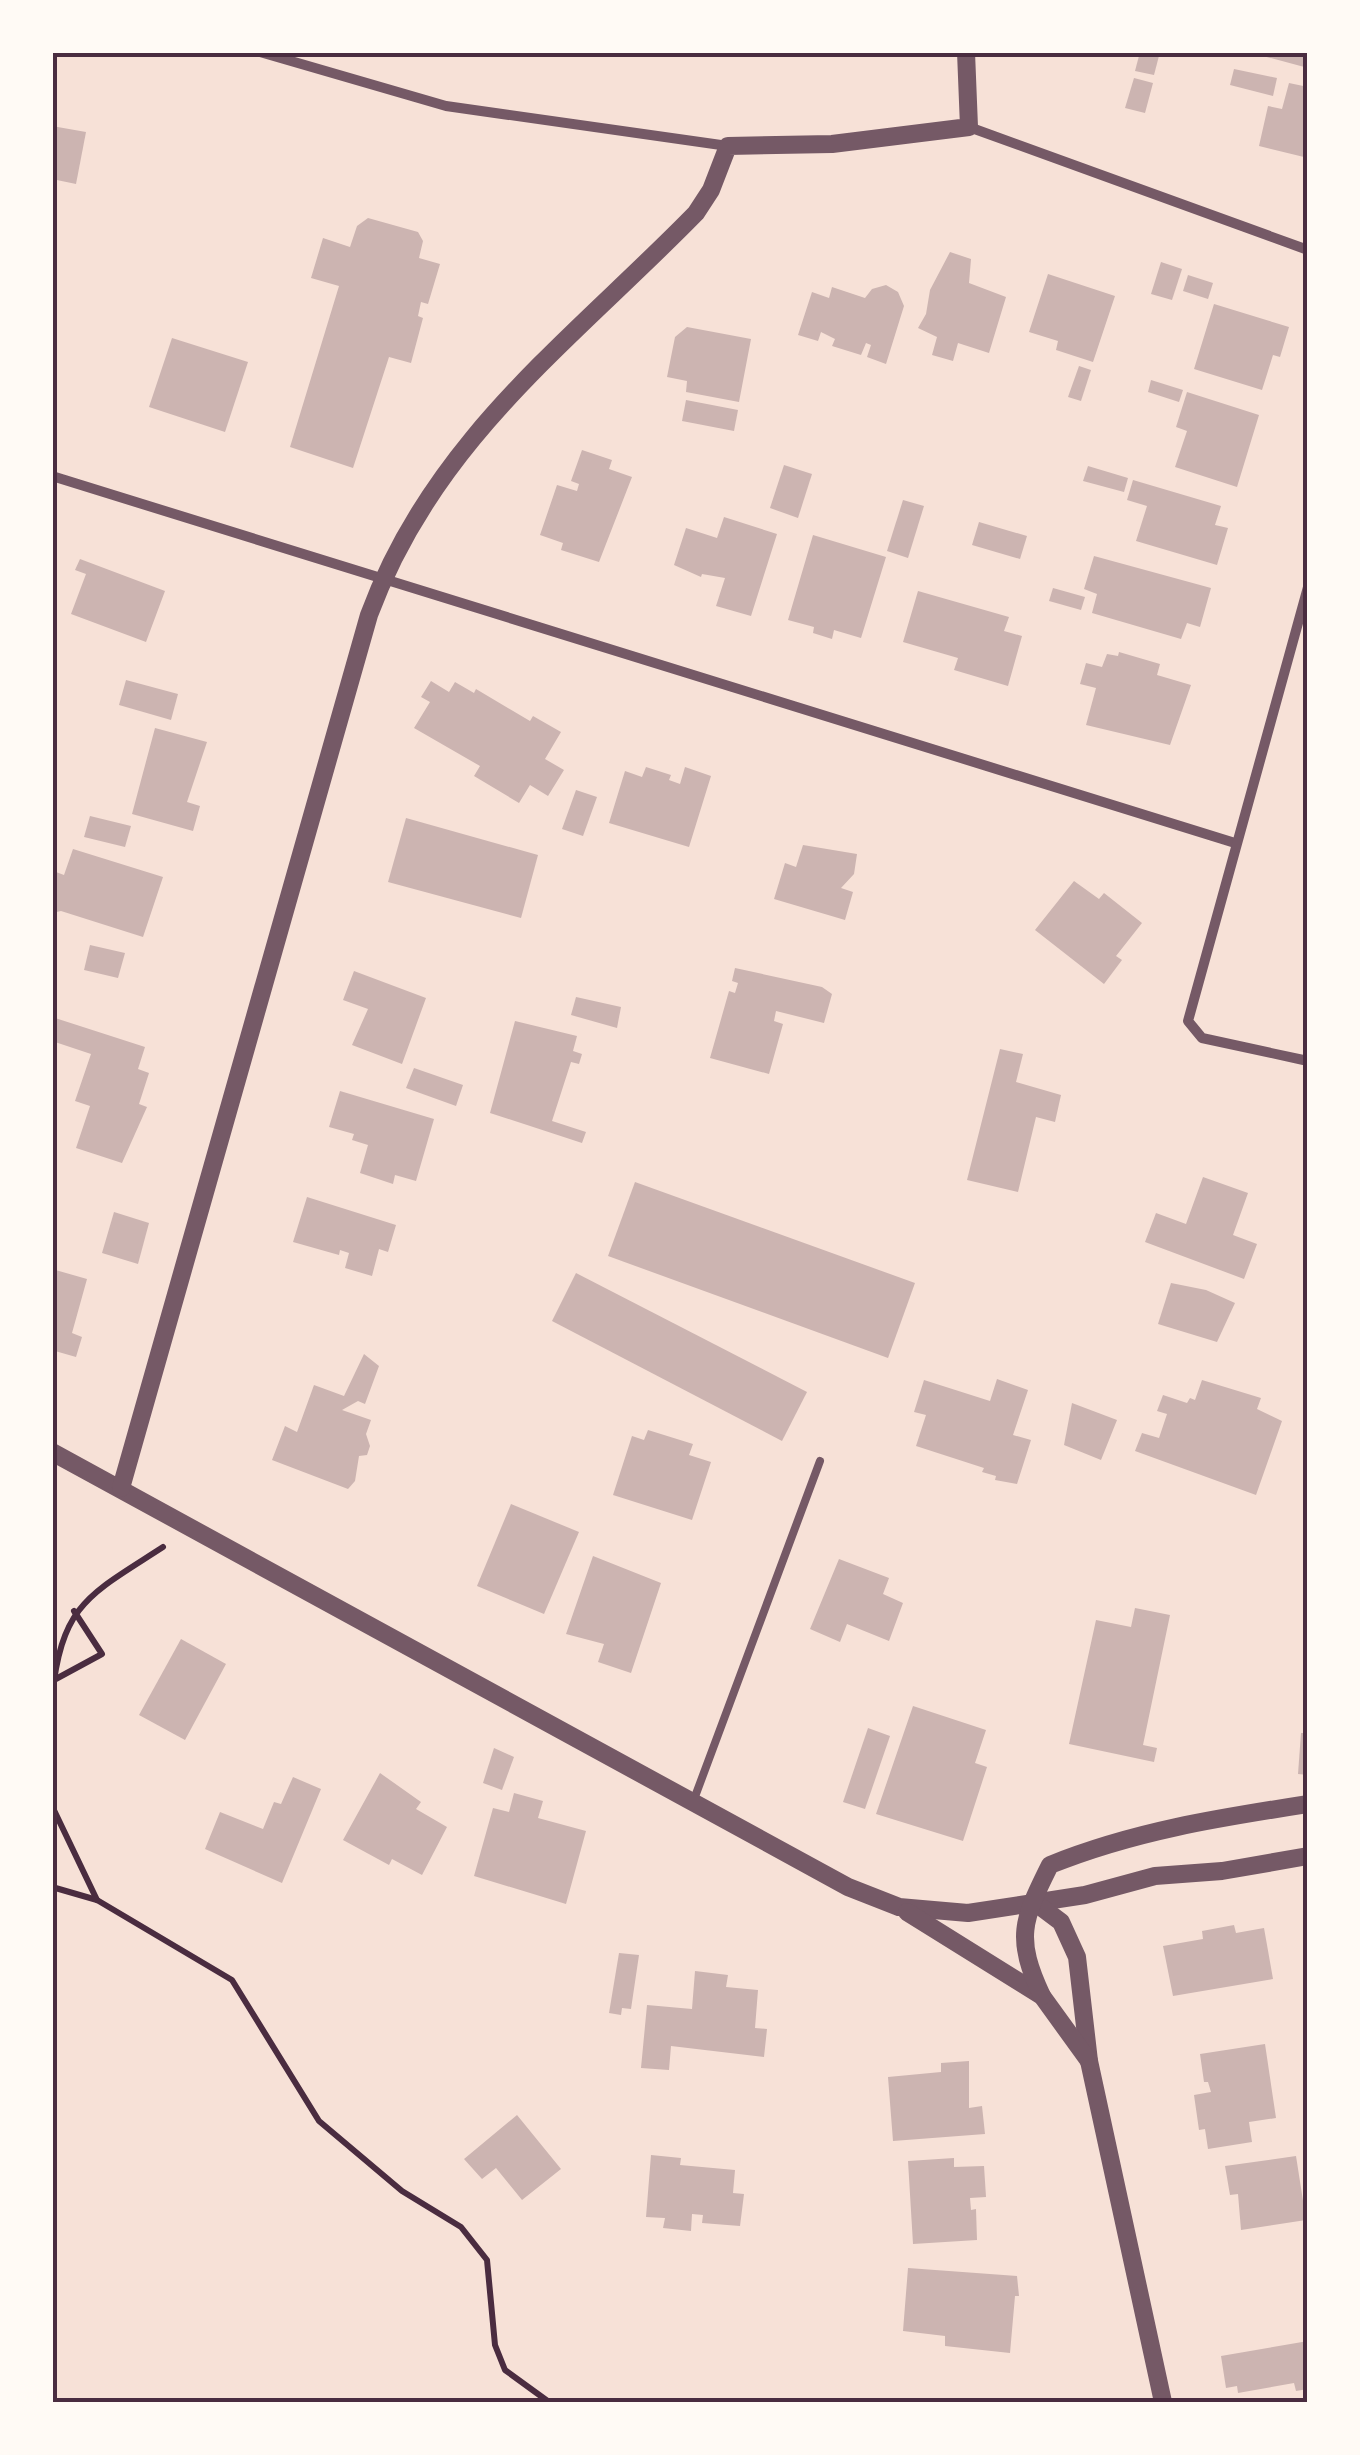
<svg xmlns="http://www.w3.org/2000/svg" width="1360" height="2455" font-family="Helvetica,sans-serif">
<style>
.building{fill:#ccb4b1}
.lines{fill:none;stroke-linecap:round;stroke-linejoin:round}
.path{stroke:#4a2c40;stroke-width:6}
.service{stroke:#755966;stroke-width:8}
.minor{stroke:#755966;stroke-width:10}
.tertiary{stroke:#755966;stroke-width:18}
.neatline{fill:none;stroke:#4a2c40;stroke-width:4}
</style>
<rect width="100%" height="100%" fill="#f7e1d7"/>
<g class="building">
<path d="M1140,52h20l-6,23 -19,-4z"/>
<path d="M1265,52h43v16l-45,-12z"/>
<path d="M1234,69l43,9 -4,18 -43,-11z"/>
<path d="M1134,78l19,5 -8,30 -20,-5z"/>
<path d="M1289,83l19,4v71l-49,-12 9,-40 14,3z"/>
<path d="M52,126l34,6 -10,52 -24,-5z"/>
<path d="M368,218l50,14 5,9 -4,17 21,6 -12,40 -7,-2 -3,14 5,2 -12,45 -22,-6 -36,111 -63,-21 49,-161 -28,-8 12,-40 27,9 7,-21z"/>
<path d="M950,252l21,7 -2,24 37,14 -17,56 -31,-10 -5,18 -21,-6 5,-18 -19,-9 8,-14 4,-24z"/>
<path d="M1161,262l21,7 -10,31 -21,-6z"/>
<path d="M1048,274l67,22 -22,66 -37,-12 2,-9 -29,-9z"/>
<path d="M1188,275l25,8 -5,16 -25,-8z"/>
<path d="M886,285l12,7 6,14 -18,58 -19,-7 4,-12 -5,-2 -5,12 -29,-9 3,-7 -14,-7 -3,9 -20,-6 14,-43 17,6 3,-11 33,11 7,-9z"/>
<path d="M1214,304l75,23 -9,30 -7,-2 -11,35 -68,-21z"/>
<path d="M687,327l64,12 -12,63 -53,-10 1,-11 -20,-4 8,-40z"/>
<path d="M172,338l76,24 -23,70 -76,-25z"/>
<path d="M1079,366l12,4 -10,31 -13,-4z"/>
<path d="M1151,380l32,10 -4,12 -31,-10z"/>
<path d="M1187,392l72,23 -22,72 -62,-20 12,-36 -11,-4z"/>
<path d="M686,400l52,10 -4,21 -52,-10z"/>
<path d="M582,450l30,10 -3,9 23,8 -33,85 -38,-12 2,-7 -23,-8 17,-50 20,6 2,-7 -8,-3z"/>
<path d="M784,465l28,9 -14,44 -28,-10z"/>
<path d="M1088,466l40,12 -4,14 -41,-11z"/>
<path d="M1133,480l88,26 -6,19 13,3 -11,37 -81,-24 11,-35 -20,-6z"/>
<path d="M903,500l21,6 -16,52 -21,-7z"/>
<path d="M724,517l53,17 -26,82 -35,-10 9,-28 -23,-4 -1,3 -27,-12 12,-37 31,10z"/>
<path d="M979,522l48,14 -7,23 -48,-14z"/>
<path d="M813,535l73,22 -25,81 -27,-8 -2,9 -19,-6 1,-6 -26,-7z"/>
<path d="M1094,556l117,32 -11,39 -13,-4 -6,16 -89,-26 5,-19 -13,-5z"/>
<path d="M80,559l85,32 -19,51 -75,-28 15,-40 -11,-4z"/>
<path d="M1053,588l32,9 -4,13 -32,-9z"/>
<path d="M918,591l91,26 -5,14 18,5 -14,50 -54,-16 4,-12 -55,-16z"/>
<path d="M1119,652l41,12 -3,11 34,10 -21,60 -84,-20 10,-37 -16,-4 6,-21 16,4 5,-13 11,2z"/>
<path d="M126,680l52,14 -7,26 -52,-15z"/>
<path d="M431,681l18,11 6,-10 19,11 2,-4 54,32 3,-5 28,16 -16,27 19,11 -16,26 -18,-11 -11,18 -45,-27 6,-10 -66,-38 16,-26 -9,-5z"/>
<path d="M155,728l52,14 -20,60 13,4 -7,25 -61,-17z"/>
<path d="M646,767l25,8 -2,5 11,4 5,-17 26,9 -22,71 -80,-24 16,-52 17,6z"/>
<path d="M576,790l21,7 -14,39 -21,-7z"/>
<path d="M90,816l41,10 -6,21 -41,-10z"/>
<path d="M406,818l132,37 -17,63 -133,-36z"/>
<path d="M803,845l54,9 -3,20 -13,14 12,4 -8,28 -71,-21 11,-36 11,4z"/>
<path d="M73,849l90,28 -20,60 -82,-26 -9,2 4,-41 8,3z"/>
<path d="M1074,881l25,18 5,-6 38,30 -26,33 6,4 -18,24 -69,-54z"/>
<path d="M90,945l35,8 -7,25 -34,-8z"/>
<path d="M735,968l87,19 10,7 -8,29 -48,-12 -2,10 9,3 -14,50 -59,-16 19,-67 6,2 3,-10 -6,-2z"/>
<path d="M354,971l72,27 -24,66 -50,-19 16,-36 -25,-9z"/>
<path d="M576,997l45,10 -4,21 -46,-13z"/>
<path d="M52,1017l93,30 -7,22 11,4 -10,31 8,3 -25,56 -46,-15 14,-42 -15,-5 16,-47 -39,-13z"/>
<path d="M515,1021l62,15 -4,15 9,3 -3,10 -8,-2 -19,59 34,11 -4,11 -92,-30z"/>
<path d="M1000,1049l23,5 -7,28 45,13 -6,27 -19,-5 -18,75 -51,-12z"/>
<path d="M414,1068l49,17 -7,21 -50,-18z"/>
<path d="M340,1091l94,28 -18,62 -21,-6 -2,9 -33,-11 8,-28 -16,-5 2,-6 -25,-7z"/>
<path d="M1203,1177l45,16 -15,42 24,9 -13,35 -99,-37 11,-29 30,11z"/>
<path d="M635,1182l280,101 -27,75 -280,-102z"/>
<path d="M307,1197l89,28 -8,27 -9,-3 -7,27 -27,-8 4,-15 -9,-3 -1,5 -46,-13z"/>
<path d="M114,1212l35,11 -11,41 -36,-11z"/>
<path d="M52,1269l35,10 -15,54 10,4 -6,20 -21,-6z"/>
<path d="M576,1273l231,119 -25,49 -230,-120z"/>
<path d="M1171,1283l35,7 29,13 -18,39 -59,-18z"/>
<path d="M364,1354l15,12 -14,38 -7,-3 -16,9 29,10 -5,14 4,12 -3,9 -8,1 -4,25 -7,8 -76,-29 13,-34 12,6 17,-47 30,11z"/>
<path d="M997,1379l31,11 -15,45 18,5 -14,44 -22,-4 1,-4 -14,-4 2,-4 -68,-22 10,-31 -12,-3 10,-32 66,21z"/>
<path d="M1202,1380l59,18 -4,11 25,12 -26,74 -121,-44 7,-18 17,5 8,-24 -10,-3 6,-16 24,8 3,-5 5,2z"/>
<path d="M1072,1403l45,17 -16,40 -37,-15z"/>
<path d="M648,1430l45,14 -4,11 22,7 -19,58 -79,-25 19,-59 12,4z"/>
<path d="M511,1504l68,28 -35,82 -67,-28z"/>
<path d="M593,1556l68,27 -30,90 -33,-11 6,-18 -38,-10z"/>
<path d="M839,1559l50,19 -6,16 20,9 -14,38 -42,-17 -7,18 -30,-13z"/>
<path d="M1135,1608l35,7 -27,130 14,3 -3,14 -85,-18 27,-124 35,7z"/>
<path d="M181,1639l45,25 -41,76 -46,-25z"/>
<path d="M913,1706l73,24 -11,33 12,4 -24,74 -87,-27z"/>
<path d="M868,1728l22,8 -25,73 -22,-7z"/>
<path d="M1301,1733h7v42l-10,-1z"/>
<path d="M494,1748l20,9 -12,33 -19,-7z"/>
<path d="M380,1773l41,29 -5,7 31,18 -25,48 -30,-16 -3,6 -46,-25z"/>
<path d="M293,1777l28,12 -39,94 -77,-34 15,-37 43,17 11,-27 7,2z"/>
<path d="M514,1793l29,8 -5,17 48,13 -20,73 -92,-28 19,-68 16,4z"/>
<path d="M1234,1925l2,8 28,-5 9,51 -100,17 -10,-50 40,-7 -1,-8z"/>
<path d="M619,1953l20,2 -8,54 -9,-1 -1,7 -12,-2z"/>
<path d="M695,1971l33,4 -2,12 32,3 -3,38 12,1 -3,28 -93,-11 -2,24 -28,-2 6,-63 45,4z"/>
<path d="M1265,2044l11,74 -27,4 3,20 -44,7 -3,-20 -6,1 -5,-35 17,-3 -3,-10h-4l-4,-28z"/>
<path d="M969,2061v47l13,-2 3,28 -92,7 -5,-64 53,-5v-9z"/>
<path d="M517,2115l44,54 -39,31 -26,-32 -14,11 -18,-20z"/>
<path d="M651,2155l30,3 -1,7 55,5 -2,23 11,1 -4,32 -38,-3 1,-8 -11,-1 -1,17 -28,-3 2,-10 -19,-1z"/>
<path d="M1296,2156l10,64 -65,10 -3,-36 -8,1 -5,-29z"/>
<path d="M954,2158v9l30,-1 2,31 -16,1 1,12 5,-1 1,31 -64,4 -5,-83z"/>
<path d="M908,2268l109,8 2,20h-4l-5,57 -65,-7v-10l-42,-5z"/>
<path d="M1308,2341v48l-12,2 -2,-8 -56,10 -1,-7 -11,2 -5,-32z"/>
</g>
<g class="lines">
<g class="path">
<path d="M54,1680l48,-26 -28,-43"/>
<path d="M52,1697c10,-94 37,-102 111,-150"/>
<path d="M52,1806l45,94"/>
<path d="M52,1887l45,13 135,80 87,141 83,70 59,36 26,33 8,85 10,25 44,32"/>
</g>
<path class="service" d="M693,1802l127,-341"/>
<g class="minor">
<path d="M260,52l186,54 282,40"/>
<path d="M969,127l339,123"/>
<path d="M52,476l1183,367"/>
<path d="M1308,587l-120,434 14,17 106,23"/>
</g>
<g class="tertiary">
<path d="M52,1452l796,435 51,20 69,6 117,-18 70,-19 67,-5 86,-15"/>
<path d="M121,1488l248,-873c65,-176 202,-274 327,-402l15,-23 17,-44 104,-2 137,-17 -3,-75"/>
<path d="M1033,1901l28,21 16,35 12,104 74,341"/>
<path d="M907,1912l135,84 47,65"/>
<path d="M1042,1996c-27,-58 -20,-75 8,-131 84,-34 168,-47 258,-61"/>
</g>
</g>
<rect width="1360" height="2455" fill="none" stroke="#fffaf5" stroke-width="110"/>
<rect x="55" y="55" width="1250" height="2345" class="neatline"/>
</svg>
